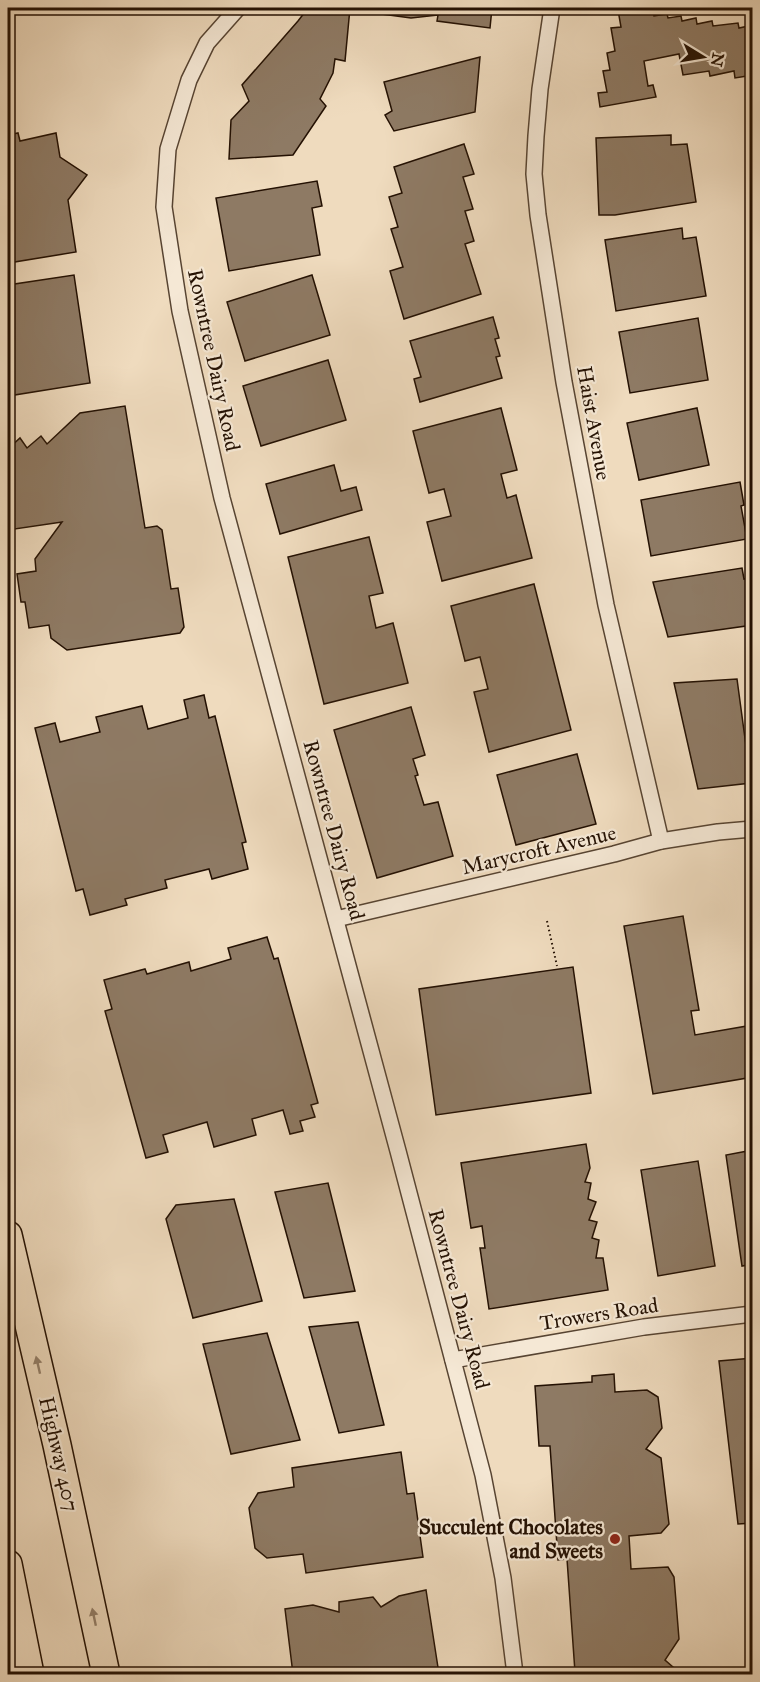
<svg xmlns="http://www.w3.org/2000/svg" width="760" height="1682" font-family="'IM FELL Great Primer',serif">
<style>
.building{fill:#8e7a64;stroke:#241103;stroke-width:1.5}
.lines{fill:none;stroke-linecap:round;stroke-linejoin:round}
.minor-casing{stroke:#574432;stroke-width:18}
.motorway-casing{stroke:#241103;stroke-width:30}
.path{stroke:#241103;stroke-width:2;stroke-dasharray:1.5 3;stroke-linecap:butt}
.minor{stroke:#f5e8d5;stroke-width:15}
.motorway{stroke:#efdbbe;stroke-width:27}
.oneway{fill:#94806a}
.poi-dot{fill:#8f2418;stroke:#f5e8d5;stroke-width:2}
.labels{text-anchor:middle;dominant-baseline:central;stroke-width:4.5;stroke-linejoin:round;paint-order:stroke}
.street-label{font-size:21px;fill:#241103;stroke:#f5e8d5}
.poi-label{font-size:21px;font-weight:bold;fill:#241103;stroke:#f5e8d5;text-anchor:end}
</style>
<rect width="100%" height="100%" fill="#efdbbe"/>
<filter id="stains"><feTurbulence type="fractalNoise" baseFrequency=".00333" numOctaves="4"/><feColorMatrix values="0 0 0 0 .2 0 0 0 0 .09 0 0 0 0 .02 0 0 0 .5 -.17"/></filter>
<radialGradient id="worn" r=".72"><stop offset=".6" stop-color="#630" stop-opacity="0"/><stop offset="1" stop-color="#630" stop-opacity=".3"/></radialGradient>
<g class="building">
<path d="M308,8h42l-5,53 -10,-2 -2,14 -13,26 6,7 -33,49 -64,4 2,-39 18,-19 -7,-16 56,-64z"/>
<path d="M382,8h110l-2,20 -53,-7 1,-6 -27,3 -29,-4z"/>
<path d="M635,8l1,4 17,-3 1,7 13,-2 1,4 13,-2 1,5 14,-3 1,6 15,-3 1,5 25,-3 1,5 14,-3v50l-18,3 -1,-7 -24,5 -1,-5 -26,4 -4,-21 -35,7 4,25 5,-1 3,12 -56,10 -2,-14 9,-1 -4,-21 7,-1 -3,-17 8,-2 -4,-23 10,-1 -3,-17z"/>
<path d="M480,57l-5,55 -81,19 -9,-16 7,-4 -8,-29z"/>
<path d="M18,133l2,8 36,-8 4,24 27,18 -19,25 8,52 -68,11v-128z"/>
<path d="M671,135v10l16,-1 9,58 -81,13h-16l-3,-77z"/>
<path d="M464,144l10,30 -11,3 10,32 -8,2 9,30 -9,3 16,50 -77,25 -14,-48 13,-4 -12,-38 7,-2 -9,-30 13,-4 -8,-26z"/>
<path d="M317,181l5,25 -10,2 8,47 -91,16 -13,-73z"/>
<path d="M682,228l1,11 13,-2 10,59 -90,15 -11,-71z"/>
<path d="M74,275l16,108 -82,13v-111z"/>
<path d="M312,275l18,60 -85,26 -18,-59z"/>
<path d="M493,317l6,21 -4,1 5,17 -4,1 6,21 -82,24 -6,-23 7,-2 -11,-36z"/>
<path d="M698,318l10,62 -78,13 -11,-61z"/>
<path d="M328,360l18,60 -85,26 -18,-60z"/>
<path d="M125,406l20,122 12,-2 5,4 9,59 7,-1 6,39 -4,6 -113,17 -16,-12 -2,-13 -20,3 -4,-26h-4l-4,-28 19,-3 -1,-12 27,-37 -54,8v-81l12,-11 7,10 14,-12 6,8 33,-31z"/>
<path d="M501,408l16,62 -16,4 6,24 9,-3 16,63 -90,23 -15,-59 24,-6 -7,-27 -15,4 -16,-62z"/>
<path d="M697,408l12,57 -70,15 -12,-57z"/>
<path d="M334,465l7,26 15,-4 6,23 -82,24 -14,-50z"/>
<path d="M740,482l4,23 -3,1 6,33 -96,17 -10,-56z"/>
<path d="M369,537l14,56 -14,3 7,32 17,-5 15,60 -84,21 -36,-147z"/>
<path d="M742,568l2,11 9,-2v48l-85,12 -15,-55z"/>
<path d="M534,584l37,146 -82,22 -15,-60 14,-3 -8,-32 -15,4 -14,-55z"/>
<path d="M737,679l14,104 -53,6 -24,-106z"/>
<path d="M204,695l5,23 6,-2 31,126 -4,1 6,26 -36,10 -3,-10 -44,11 2,8 -42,11 2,6 -37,10 -7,-26 -7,2 -41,-163 20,-5 5,19 40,-10 -4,-15 46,-11 6,23 40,-11 -4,-18z"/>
<path d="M411,707l14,48 -12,4 5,16 -3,1 9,29 14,-3 15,54 -76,22 -43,-148z"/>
<path d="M577,754l19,70 -80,21 -19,-70z"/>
<path d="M683,916l16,94 -8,1 4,24 58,-10v52l-100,17 -29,-168z"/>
<path d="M267,937l7,22 4,-1 40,145 -7,2 4,12 -15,4 3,10 -13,3 -7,-24 -31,9 4,16 -42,12 -7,-25 -44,13 5,17 -22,6 -41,-147 7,-2 -8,-29 41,-11 2,5 42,-12 2,9 40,-12 -3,-11z"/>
<path d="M573,967l18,126 -155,22 -17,-126z"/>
<path d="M586,1144l4,24 -5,14 6,1 -3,16 8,3 -7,18 8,2 -5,16 7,2 -3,18h7l5,32 -119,19 -9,-61h5l-3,-22 -11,2 -10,-65z"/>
<path d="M753,1150v114l-11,2 -16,-111z"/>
<path d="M698,1161l17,105 -57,10 -17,-106z"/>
<path d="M328,1183l27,108 -51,7 -29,-106z"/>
<path d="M234,1199l28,102 -69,17 -27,-99 10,-14z"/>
<path d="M358,1322l26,103 -45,8 -30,-106z"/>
<path d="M267,1333l33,107 -69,14 -28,-110z"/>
<path d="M753,1358v165l-15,1 -19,-163z"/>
<path d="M614,1374l1,18 32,-2 11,7 4,31 -16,21 15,9 8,66 -8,9 -32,3 2,33 37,-2 6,10 5,62 -14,21 16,14h-101v-3l-5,1 -8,-113 -9,1 -8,-114h-11l-4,-60 57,-4v-6z"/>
<path d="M401,1452l6,42 7,-1 9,64 -117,16 -3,-19 -36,4 -12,-10 -6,-40 9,-15 36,-6 -2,-19z"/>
<path d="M426,1590l13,84h-146l-8,-65 28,-4 26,7v-10l34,-5 8,10 18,-11z"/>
</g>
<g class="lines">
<g class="minor-casing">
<g id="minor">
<path d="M238,8l-31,35 -18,37 -21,69 -4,58 16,104 42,187 176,653 85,324 20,103 12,96"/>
<path d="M552,8l-12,81 -4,47 -2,38 4,41 26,167 42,223 55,236"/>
<path d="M336,919l278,-65 47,-13 57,-9 34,-3"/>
<path d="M453,1360l191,-33 108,-13"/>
</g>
</g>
<g class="motorway-casing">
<g id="motorway">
<path d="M8,1235l49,210 49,229"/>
<path d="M8,1564l22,110"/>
</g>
</g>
<path class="path" d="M547,921l10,45"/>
<use href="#minor" class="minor"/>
<use href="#motorway" class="motorway"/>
</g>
<defs><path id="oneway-solid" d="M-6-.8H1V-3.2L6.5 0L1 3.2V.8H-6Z" transform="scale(1.5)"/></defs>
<g class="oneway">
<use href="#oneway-solid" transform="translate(38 1365) rotate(-103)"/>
<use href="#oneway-solid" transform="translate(94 1617) rotate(-102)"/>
</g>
<circle class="poi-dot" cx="615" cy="1539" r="6"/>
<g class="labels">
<g class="street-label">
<text transform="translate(214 360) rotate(78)">Rowntree Dairy Road</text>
<text transform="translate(594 423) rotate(80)">Haist Avenue</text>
<text transform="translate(334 830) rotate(75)">Rowntree Dairy Road</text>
<text transform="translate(539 850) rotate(-13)">Marycroft Avenue</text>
<text transform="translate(459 1299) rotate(75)">Rowntree Dairy Road</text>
<text transform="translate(599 1314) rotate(-9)">Trowers Road</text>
<text transform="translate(59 1454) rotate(77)">Highway 407</text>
</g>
<g class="poi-label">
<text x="603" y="1527">Succulent Chocolates<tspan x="603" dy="24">and Sweets</tspan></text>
</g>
</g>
<rect width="760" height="1682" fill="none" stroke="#efdbbe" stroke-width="30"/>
<rect x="9" y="9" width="742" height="1664" fill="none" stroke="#241103" stroke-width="3"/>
<rect x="15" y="15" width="730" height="1652" fill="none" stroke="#241103" stroke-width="1.5"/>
<g transform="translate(703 57) rotate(101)" stroke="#f5e8d5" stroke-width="4.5" paint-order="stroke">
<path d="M0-4.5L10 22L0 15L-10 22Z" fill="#241103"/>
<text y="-9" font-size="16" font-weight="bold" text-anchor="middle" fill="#241103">N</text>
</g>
<rect width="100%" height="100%" filter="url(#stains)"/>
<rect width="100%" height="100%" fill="url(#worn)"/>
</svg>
